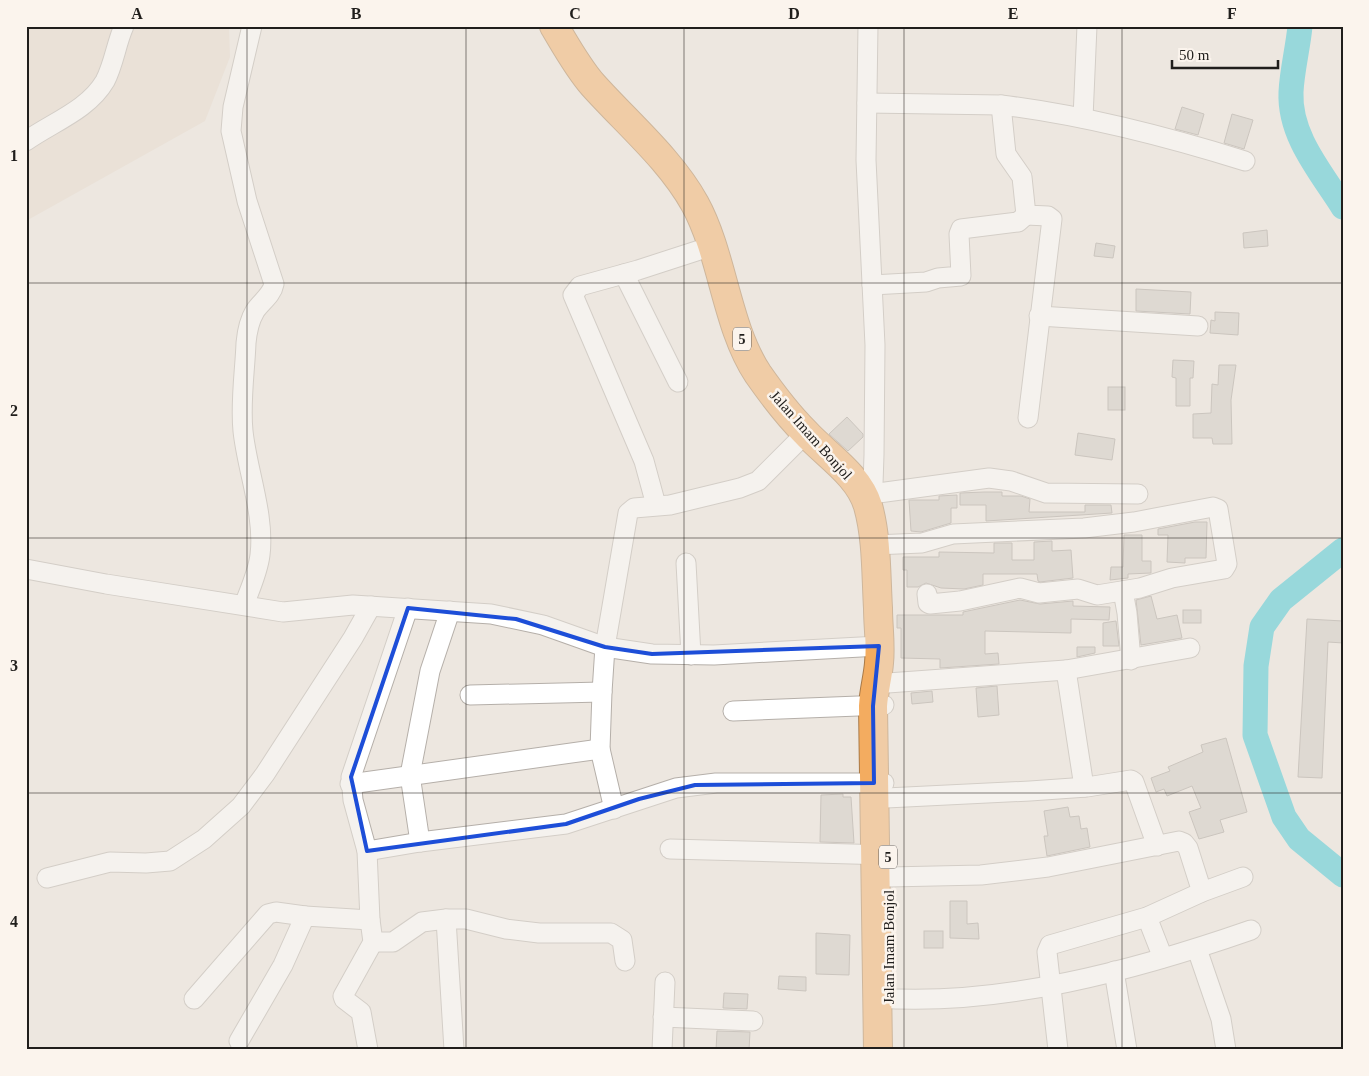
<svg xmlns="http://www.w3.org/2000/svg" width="1369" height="1076" font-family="'Times New Roman',serif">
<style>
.built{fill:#e6d9cd}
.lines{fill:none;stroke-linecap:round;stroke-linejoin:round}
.river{stroke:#32c5d6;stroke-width:25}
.building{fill:#cdc7c0;stroke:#a29c96}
.minor-casing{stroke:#b5afa9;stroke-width:21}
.highway-casing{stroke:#a97a48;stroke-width:30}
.minor{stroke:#fff;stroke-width:19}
.highway{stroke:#f3ac60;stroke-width:28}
.marked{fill:none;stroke:#1d4ed8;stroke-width:4;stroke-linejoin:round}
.grid{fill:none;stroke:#201e1c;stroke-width:1;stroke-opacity:0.55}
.labels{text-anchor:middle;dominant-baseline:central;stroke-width:5;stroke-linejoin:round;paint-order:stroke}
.shield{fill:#fbf4ed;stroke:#625e5b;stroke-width:1}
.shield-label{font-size:14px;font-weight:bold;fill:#201e1c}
.street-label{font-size:15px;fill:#201e1c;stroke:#fbf4ed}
.neatline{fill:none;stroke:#201e1c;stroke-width:2}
.grid-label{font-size:16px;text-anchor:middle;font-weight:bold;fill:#201e1c}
</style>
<rect width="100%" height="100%" fill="#ede7e0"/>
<path class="built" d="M26,26h203l1,31 -25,64 -179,100z"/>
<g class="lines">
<g class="river">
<path d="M1300,26c-2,22 -8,44 -9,66 -2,44 30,80 52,115"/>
<path d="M1343,550l-62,50 -19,27 -6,39 -1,69 29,82 15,22 44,36"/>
</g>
</g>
<g class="building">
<path d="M1182,107l22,7 -6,21 -23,-6z"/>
<path d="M1232,114l21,6 -9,29 -20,-6z"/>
<path d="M1267,230l1,16 -24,2 -1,-15z"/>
<path d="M1096,243l19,3 -2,12 -19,-2z"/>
<path d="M1136,289l55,3 -1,22 -54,-3z"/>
<path d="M1215,312l24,1 -1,22 -28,-2 1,-13 4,1z"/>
<path d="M1173,360l21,1 -1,17h-3v28h-14v-28l-4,-1z"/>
<path d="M1219,365h17l-5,35 1,44h-19l-1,-6h-19v-24l18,-1 1,-29 6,1z"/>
<rect x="1108" y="387" width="17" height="23"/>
<path d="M847,417l16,17v3l-15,14 -19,-17z"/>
<path d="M1078,433l37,6 -3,21 -37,-5z"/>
<path d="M984,492h18v4h19l9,3 -1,13h56v-7h26l1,8 -126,8v-16h-26v-12z"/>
<path d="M957,495v13h-6v15l-30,9 -10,-1 -2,-31h30v-4z"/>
<path d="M1195,522h12l-1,36h-21v5l-18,-1 1,-27h-10v-6z"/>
<path d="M1124,535h18v26h9v12l-23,1v4l-18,2 1,-13h12z"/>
<path d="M1052,541v10l19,-1 2,28 -33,4 -2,-1 -1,-7h-54v11l-19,4 -23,-1 -15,-5 -8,4h-11v-17h-4v-13h36v-5l55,1v-10h18v17h22v-18z"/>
<path d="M1151,596l6,23 20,-4 5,23 -41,7 -5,-45z"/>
<path d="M1020,600l20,4 33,-3v5l37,1 -1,13 -38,-1v14l-86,-2v23l13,-1 1,11 -59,4v-9l-39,-1v-30h-4v-13h66v-3z"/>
<rect x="1183" y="610" width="18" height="13"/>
<path d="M1307,619l36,2v22l-15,-1 -6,136 -24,-1z"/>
<path d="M1116,621l3,25h-16v-23z"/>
<path d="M1077,647h18v6l-18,4z"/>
<path d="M997,686l2,29 -21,2 -2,-29z"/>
<path d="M932,691l1,11 -21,2 -1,-11z"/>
<path d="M1226,738l21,74 -27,8 4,12 -25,7 -10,-27 12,-4 -9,-22 -25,10 -3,-7 -8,3 -5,-14 19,-7 -2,-4 35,-15 -2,-7z"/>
<path d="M843,794v3h8l3,46 -34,-1 1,-47z"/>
<path d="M1068,807l2,10 9,-1 2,13 6,-1 3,19 -43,9 -3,-20h4l-4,-25z"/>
<path d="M950,901h17v23l11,-1 1,16 -29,-1z"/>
<rect x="924" y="931" width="19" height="17"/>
<path d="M816,933l34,2 -1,40 -33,-1z"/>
<path d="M779,976l27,1v14l-28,-2z"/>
<path d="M724,993l24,1 -1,15 -24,-1z"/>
<path d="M717,1031l33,1 -1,18h-33z"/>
</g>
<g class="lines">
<g class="minor-casing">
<g id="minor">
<path d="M867,103l134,2c83,10 164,31 244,56"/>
<path d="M1001,105l5,49 16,23 4,38 22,1 4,3 -24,199"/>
<path d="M1083,118l4,-92"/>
<path d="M26,141c27,-19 62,-31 79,-60 9,-17 11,-37 19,-55"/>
<path d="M624,274l54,108"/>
<path d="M872,285l54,-3 12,-4 23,-2 -2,-42 2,-5 57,-7 8,-7"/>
<path d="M1039,316l159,10"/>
<path d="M871,494l118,-16 22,3 35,12 92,1"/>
<path d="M656,505l-12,-44 -71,-166 7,-9 58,-16 74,-24"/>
<path d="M868,506l5,-22 1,-29 1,-110 -9,-185 2,-134"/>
<path d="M874,545l48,-2 31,-9 131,-6 50,-6 79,-15 5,2 9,55 -3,5 -52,9 -32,10 -43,7 -19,-6 -39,4 -19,-5 -60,13 -30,3 -2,-1 -1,-9"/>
<path d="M686,563l5,92"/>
<path d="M26,569l80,15 177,28 70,-7 138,9 52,11 62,22 47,7 62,1 165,-9"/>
<path d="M1123,591l4,22 4,47"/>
<path d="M244,605c6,-16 14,-33 16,-50 5,-40 -13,-85 -17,-124 -3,-29 2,-60 3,-88 1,-11 3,-22 9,-32 6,-9 17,-16 19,-27l-27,-83 -16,-70 2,-24 19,-81"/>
<path d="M1066,670l124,-22"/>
<path d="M874,684l192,-14 18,117"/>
<path d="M470,695l132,-3"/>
<path d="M733,711l151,-6"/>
<path d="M350,784l250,-35"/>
<path d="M886,798l144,-7 57,-4 44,-7 3,2 23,64"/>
<path d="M614,809l-14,-60 2,-57 3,-45 23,-134 6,-5 36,-3 70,-17 18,-7 48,-48"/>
<path d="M420,842l-10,-67 20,-104 20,-60"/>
<path d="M670,849l217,6"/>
<path d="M367,851l53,-9 146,-18 110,-36 40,-5h168"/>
<path d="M889,877l92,-2 67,-8 131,-26 5,2 4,5 14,44"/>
<path d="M47,878l63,-16 36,1 24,-2 34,-22 37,-33 24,-32 88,-136 18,-32"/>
<path d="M1147,917l16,41"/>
<path d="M373,942h20l29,-20 24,-3"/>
<path d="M1197,949l24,70 5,31"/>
<path d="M1114,971l13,79"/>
<path d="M877,998c123,9 259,-28 374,-68"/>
<path d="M194,999l74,-85 8,-2 29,4"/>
<path d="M663,1017l90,4"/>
<path d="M239,1041l44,-76 22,-49 65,4 -3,-69 -14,-51 -2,-23 57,-169"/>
<path d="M368,1050l-7,-38 -17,-13 -1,-3 30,-54 -3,-22"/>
<path d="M454,1050l-8,-131h20l40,10 33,4h72l11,7 3,21"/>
<path d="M662,1050l3,-68"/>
<path d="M1058,1050l-11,-98 3,-7 97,-28 55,-25 41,-15"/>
</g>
</g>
<g class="highway-casing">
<path id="highway" d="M554,26c12,20 24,42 39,59 34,38 77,74 102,119 28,51 31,122 63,170 14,20 29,40 47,58 21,23 54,43 63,74 9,32 8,69 10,102 0,18 3,37 1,55 -1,14 -5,27 -6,43l5,344"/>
</g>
<use href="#minor" class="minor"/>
<use href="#highway" class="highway"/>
</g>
<path d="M0 0H1369V1076H0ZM408,608l108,11 89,28 47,7 227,-8 -6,60 1,77 -179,2 -56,14 -73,25 -199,27 -16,-74z" fill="#ede7e0" fill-opacity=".55" fill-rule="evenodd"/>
<path class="marked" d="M408,608l108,11 89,28 47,7 227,-8 -6,60 1,77 -179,2 -56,14 -73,25 -199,27 -16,-74z"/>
<path class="grid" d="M247,26v1024M466,26v1024M684,26v1024M904,26v1024M1122,26v1024M26,283h1317M26,538h1317M26,793h1317"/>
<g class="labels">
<g class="shield">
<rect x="733" y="327.5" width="18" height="23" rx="4"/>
<rect x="879" y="845.5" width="18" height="23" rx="4"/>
</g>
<g class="shield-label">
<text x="742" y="339">5</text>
<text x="888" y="857">5</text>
</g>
<g class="street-label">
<text transform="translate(811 435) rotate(48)">Jalan Imam Bonjol</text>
<text transform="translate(889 947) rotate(-90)">Jalan Imam Bonjol</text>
</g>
</g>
<rect width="1369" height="1076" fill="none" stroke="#fbf4ed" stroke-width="55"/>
<path d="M1172 60v8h106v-8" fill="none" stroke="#201e1c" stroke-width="2.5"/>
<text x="1179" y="60" font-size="15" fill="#201e1c" stroke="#fbf4ed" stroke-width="4" paint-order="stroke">50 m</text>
<rect x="28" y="28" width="1314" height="1020" class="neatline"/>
<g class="grid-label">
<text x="137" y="19">A</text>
<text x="356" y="19">B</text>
<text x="575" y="19">C</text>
<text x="794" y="19">D</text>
<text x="1013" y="19">E</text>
<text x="1232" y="19">F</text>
<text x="14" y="161">1</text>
<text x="14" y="416">2</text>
<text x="14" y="671">3</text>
<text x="14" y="927">4</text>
</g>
</svg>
